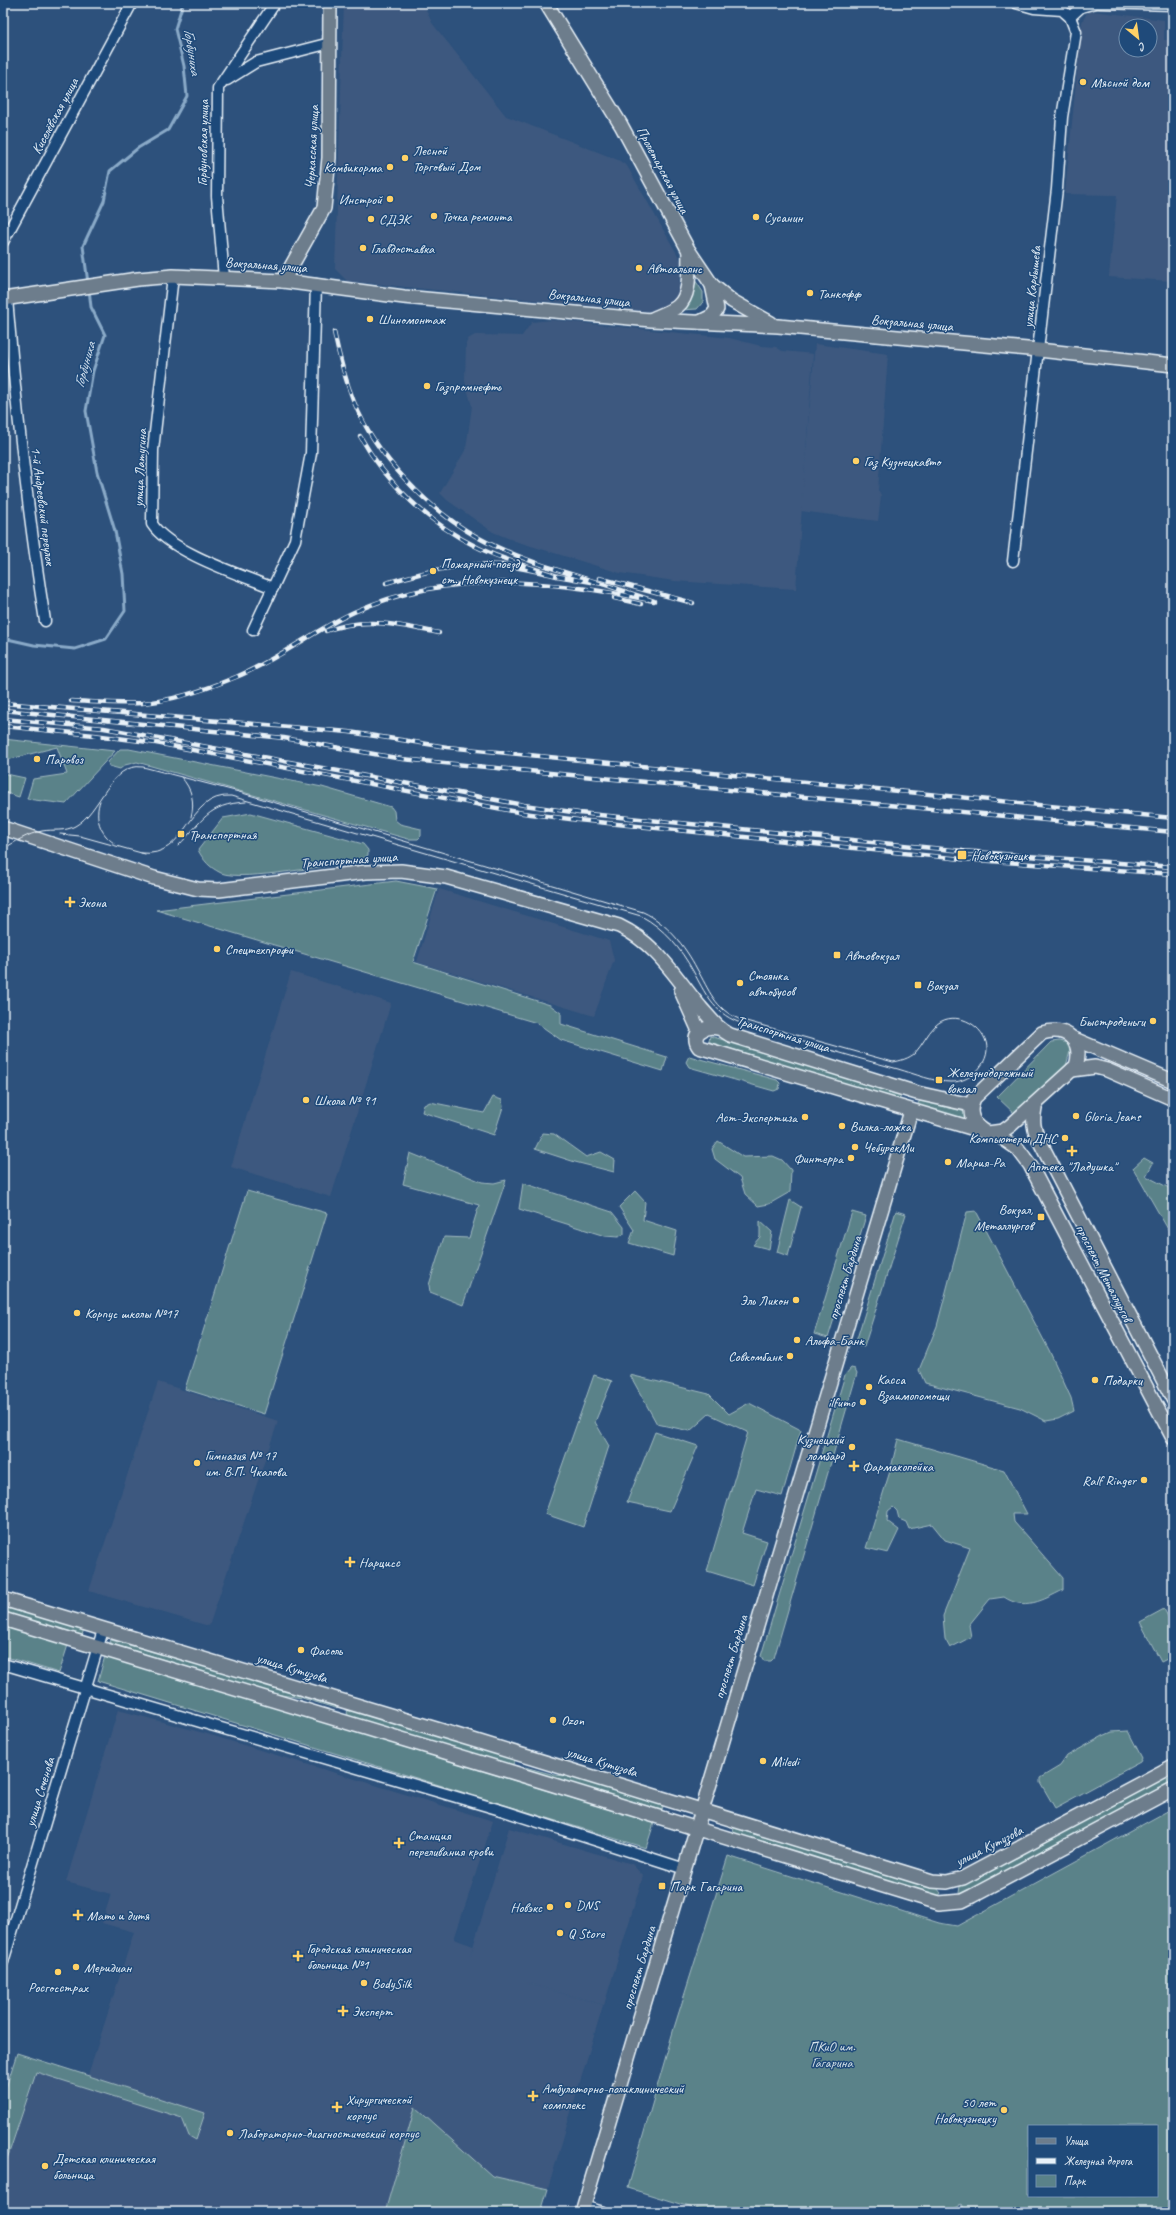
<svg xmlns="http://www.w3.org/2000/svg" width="1176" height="2215" font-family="Caveat,sans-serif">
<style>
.built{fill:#3e597f;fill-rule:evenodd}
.green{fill:#5a8289;stroke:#a1bac0;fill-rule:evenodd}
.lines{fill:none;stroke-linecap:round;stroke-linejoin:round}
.stream{stroke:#8aaac8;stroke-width:3}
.minor-casing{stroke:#e8f1f8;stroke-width:13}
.major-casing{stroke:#e8f1f8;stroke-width:16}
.minor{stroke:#1f4a7a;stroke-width:10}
.major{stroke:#6d7d8c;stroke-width:13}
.tram{stroke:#e8f1f8;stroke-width:1}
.rail-casing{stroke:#e8f1f8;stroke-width:4.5}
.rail{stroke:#1f4a7a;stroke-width:3;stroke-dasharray:9;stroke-linecap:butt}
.poi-dot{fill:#ffd166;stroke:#1f4a7a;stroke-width:1.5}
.labels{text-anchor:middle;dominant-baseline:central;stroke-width:3;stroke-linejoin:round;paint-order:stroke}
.poi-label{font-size:14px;fill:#e8f1f8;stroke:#1f4a7a;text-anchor:start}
.street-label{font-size:14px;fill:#e8f1f8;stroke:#1f4a7a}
.park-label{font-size:14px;fill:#d3e0e7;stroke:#1f4a7a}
.water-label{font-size:15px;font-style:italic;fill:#d1dfec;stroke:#1f4a7a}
</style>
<rect width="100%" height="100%" fill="#2d517c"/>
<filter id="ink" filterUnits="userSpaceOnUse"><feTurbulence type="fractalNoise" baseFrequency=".025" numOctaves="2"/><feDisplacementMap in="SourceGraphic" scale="8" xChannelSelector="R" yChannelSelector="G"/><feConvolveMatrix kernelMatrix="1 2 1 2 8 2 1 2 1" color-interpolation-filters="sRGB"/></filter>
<g filter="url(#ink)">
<g class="built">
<path d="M344,3h79l9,20 74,93 112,44 9,6 54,95 -3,36 -5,6 -18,9 -308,-31 -12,-12z"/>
<path d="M1092,11l72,9v20h9v241l-64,-4 8,-82 -52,-1 17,-172 5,-9zM1126,26h24v24h-24z"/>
<path d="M552,320l177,18 32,8 15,1 6,4 31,3 -17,235 -121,-8 -55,-8 -105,-32 -22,-9 -46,-32 -7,-7 26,-44 6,-43 -7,-25 1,-37 2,-5 7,-4 47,1 10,-14z"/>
<path d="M815,344l73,10 -10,136 3,5 -3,26 -77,-10z"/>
<path d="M439,889l170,52 5,19 -20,56 -177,-54z"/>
<path d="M291,972l100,31 -60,194 -100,-30z"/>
<path d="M158,1382l120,39 -69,205 -120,-35z"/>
<path d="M118,1710l89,24 286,87 -39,118 19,7 -3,11 39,-129 123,36 11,12 -39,129 -88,-25 87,25 -62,207h-538v-115l14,-44 71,22 46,-143 -32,-9 9,-29 -45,-12z"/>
</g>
<g class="green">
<path d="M695,280l8,12v10l-6,7 -16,1z"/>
<path d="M3,739l112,12 -49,53 -39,-5 6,-20 34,-5 -10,-27 -54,14z"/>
<path d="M120,749h9l193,38 69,20 3,4 1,9 5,4 21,5v7l-3,3h-10l-271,-77 -12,3 -5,4 -11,-3 -1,-4z"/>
<path d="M3,766l3,8 19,4 -6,19 -16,-5z"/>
<path d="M251,813l112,31 5,6v5l-6,5c-28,4 -119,22 -141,13 -12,-6 -17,-12 -23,-23l25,-32z"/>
<path d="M396,881l41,8 -24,73 137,43 11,8v11l106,33 -4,14 -102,-31 -24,-17 -381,-113z"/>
<path d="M710,1036l188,55 3,6 -5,3 -184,-57 -3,-2z"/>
<path d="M1060,1041l7,2 3,8 -4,15 -50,49 -19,-18 54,-55z"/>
<path d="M689,1056l88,24 3,3 -1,6 -5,2 -85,-24 -3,-5z"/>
<path d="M493,1097l9,3 1,7 -9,28 -72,-23 2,-7 6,-3 54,11z"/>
<path d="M920,1100l45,12 3,6 -2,2 -46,-13 -2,-3z"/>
<path d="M543,1133l11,1 32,23 15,-5 14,8 -1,12 -39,-10 -40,-13z"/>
<path d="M718,1141l25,16 30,-1 9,4 9,10 -1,22 -21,12 -11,2 -13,-12 -5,-16 -25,-19 -3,-10z"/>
<path d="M410,1153l72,29 12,1 12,-3 -43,125 -33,-13 -1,-7 15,-48 25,1 10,-33 -76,-21z"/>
<path d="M1144,1158l9,5 -7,13 27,14v48l-40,-70z"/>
<path d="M523,1183l89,29 12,15v7l-6,3 -13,-1 -86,-27z"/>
<path d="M247,1191l80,22 -63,201 -79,-25z"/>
<path d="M635,1191l10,11 -2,18 34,11 -4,25 -44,-13 5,-13 -15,-23z"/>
<path d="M790,1200l11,7 -13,49 -11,-4z"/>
<path d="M896,1211l10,3 -42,133 -9,-2z"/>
<path d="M976,1211l73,139 22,48 3,13 -16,8 -12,2 -26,-13 -95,-25 -6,-13 18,-44 30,-114z"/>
<path d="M852,1212l14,4 -38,122 -14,-4z"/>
<path d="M760,1221l12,11 -3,17 -16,-4 7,-8z"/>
<path d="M851,1368l4,1 2,4 -83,285 -3,3h-7l-3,-5 84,-281z"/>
<path d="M594,1375l18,6 -17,41 14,24 -26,81 -38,-13z"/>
<path d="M630,1375l79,19 20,20 20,-11 52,27 -19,66 -26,-7 -14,44 25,8 -14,44 -46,-14 41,-139 -39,-18 -19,17 -33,-7z"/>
<path d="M655,1432l43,14 -28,65 -43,-9z"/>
<path d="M898,1439l106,31 23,44h-14l1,8 49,56v12c-20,10 -38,21 -59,7l-14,2 -21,26 2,12 -21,11 -5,-9 -2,-23 27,-68 -25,-8 -13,-16 -23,5 -3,-7 -7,-3 -2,-8 -4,-4 -5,4 -1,10 12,9 -11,23 -22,-5 25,-80z"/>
<path d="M3,1603l81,26 -2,6 -79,-23z"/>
<path d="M1164,1609l9,17v30l-12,6 -21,-40z"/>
<path d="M3,1626l65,19 -9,28 -56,-17z"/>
<path d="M111,1640l228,65v2l-4,1 -33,-10 -28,-4 -164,-51 -1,-2z"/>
<path d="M105,1656l549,167 -8,25 -548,-167z"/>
<path d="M349,1708l165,50v5l-4,3 -161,-49 -2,-4z"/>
<path d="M1128,1731l14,27 -2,4 -85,46 -15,-26v-4l20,-12 7,-10 36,-20 9,-4z"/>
<path d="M525,1767l30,8 20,2 89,26 -2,7 -139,-41z"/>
<path d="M1173,1772v11l-212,112 -2,-2 1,-7z"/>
<path d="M1173,1808v404h-208l-4,-8 -15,8h-240l-78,-24 46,-160 54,-172 211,67 18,3zM1029,2126h128v70h-128z"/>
<path d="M734,1828l203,60 4,5 -3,4 -206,-62z"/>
<path d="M17,2053l188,60 -9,27 -7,-4 -7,-18 -146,-46 -33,99v-74z"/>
<path d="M415,2107l77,69 56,13 -7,23h-156z"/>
</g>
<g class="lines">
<g class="stream">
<path d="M88,283l-5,-37 21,-45 6,-30 28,-23 30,-18 19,-34 -3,-30 -9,-37 8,-26"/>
<path d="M3,638l31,7 41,4 31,-10 19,-28 -2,-37 -8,-43 -18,-59 -11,-61 7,-40 12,-36 -14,-28 -2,-18"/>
</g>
<g class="minor-casing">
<g id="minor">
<path d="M1099,3l74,2"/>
<path d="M1070,17l11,-10 15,-4"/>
<path d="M227,80l29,-18 74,-19"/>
<path d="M3,242l129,-239"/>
<path d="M173,276l-20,174 -1,74c18,28 89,51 121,64"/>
<path d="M224,278l-7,-82 1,-108 57,-85"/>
<path d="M7,299c9,108 21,215 38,322"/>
<path d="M1013,561l44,-372 5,-72 14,-85 -6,-15 -8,-7 -28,-2 -18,-5"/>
<path d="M253,630l42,-90 16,-87 5,-169"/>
<path d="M3,1664l501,147 181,58"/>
<path d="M3,1962l100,-332"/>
<path d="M583,2206l20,6"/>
</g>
</g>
<g class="major-casing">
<g id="major">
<path d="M546,3l75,122 68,126 23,34 20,16 39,22"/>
<path d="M283,281l41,-73 5,-50 1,-155"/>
<path d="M3,299l135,-20 35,-3 110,5 121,16 247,23 127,6 261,24 134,15"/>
<path d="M652,319c8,-4 19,-7 26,-13 14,-12 10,-39 11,-55"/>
<path d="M700,322l12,-6 5,-7 -5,-24"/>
<path d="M3,828l151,50 44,11 21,1 147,-18 35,-1 45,6 173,49c38,18 56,51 82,82 10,11 16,20 29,27l187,58 54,12"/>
<path d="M681,991l18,40"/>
<path d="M717,1028c-12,-3 -28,6 -18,19l289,86 15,-2 7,-5 66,-60c8,-26 -10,-40 -34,-33l-68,65c-7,16 -1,27 14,35"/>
<path d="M1072,1038l101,43"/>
<path d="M1072,1070l23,-3 12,3 66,29"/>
<path d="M1036,1103c-3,14 -4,22 2,35l135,261"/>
<path d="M995,1133l23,16 12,16 143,273"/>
<path d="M3,1599l470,141 459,141 15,1 16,-4 210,-112"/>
<path d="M3,1619l512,154 424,130 23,-2 10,-5 201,-107"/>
<path d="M582,2212l329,-1101"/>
</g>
</g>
<use href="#minor" class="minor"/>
<use href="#major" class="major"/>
<g class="tram">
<path d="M181,777c11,12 14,25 10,40"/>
<path d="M100,801c-6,16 0,33 14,42"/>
<path d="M60,834l20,2 65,18"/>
<path d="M178,846c25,-25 29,-42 68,-44"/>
<path d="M3,849c12,-7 24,-15 39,-18 11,-2 23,1 33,-5 26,-14 35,-64 68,-59l96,25 404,120c24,11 42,34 54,57 12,21 18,40 42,50l154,43c7,-1 17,-4 22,-9 8,-9 12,-19 20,-27 16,-16 42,-5 50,13 9,21 -14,44 -34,43 -17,0 -36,-8 -53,-13 -54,-14 -107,-31 -160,-47 -25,-10 -33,-29 -45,-51 -12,-22 -29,-43 -52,-55l-410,-120c-45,-3 -42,63 -90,57"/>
</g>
<g class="rail-casing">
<g id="rail">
<path d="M334,332c5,24 11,47 20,70 22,54 74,108 125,136 38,21 83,33 124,46l-46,-8"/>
<path d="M360,436c27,48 69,88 119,112 24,12 51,19 78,28 -18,-4 -37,-9 -55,-11 -40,-3 -78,7 -116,18"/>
<path d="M599,578l94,25"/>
<path d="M614,598l27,6"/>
<path d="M326,631c39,-15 74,-6 113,2"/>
<path d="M71,701c24,1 47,3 71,2 31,-2 65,-14 94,-26 41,-17 77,-46 118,-65 95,-43 201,-32 300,-11l-51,-17"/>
<path d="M3,703l346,29 98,15 726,71"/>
<path d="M3,710l281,28 118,21 771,73"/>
<path d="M3,719l101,9 420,77 55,8 384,38 210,16"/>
<path d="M3,726l91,9 62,8 367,70 55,7 384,39 211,15"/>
</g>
</g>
<use href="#rail" class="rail"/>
</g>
</g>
<g class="poi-dot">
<circle cx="1083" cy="82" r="4"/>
<circle cx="405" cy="158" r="4"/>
<circle cx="390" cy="167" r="4"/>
<circle cx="390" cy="199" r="4"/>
<circle cx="434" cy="216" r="4"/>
<circle cx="756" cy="217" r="4"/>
<circle cx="371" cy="219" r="4"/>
<circle cx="363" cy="248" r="4"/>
<circle cx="639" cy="268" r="4"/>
<circle cx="810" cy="293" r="4"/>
<circle cx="370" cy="319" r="4"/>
<circle cx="427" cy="386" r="4"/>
<circle cx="856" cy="461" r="4"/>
<circle cx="433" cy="571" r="4"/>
<circle cx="37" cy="759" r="4"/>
<rect x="177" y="830" width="8" height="8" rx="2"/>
<rect x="957" y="850" width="10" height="10" rx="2"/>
<path d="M68 896h4v4h4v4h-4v4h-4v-4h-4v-4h4z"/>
<circle cx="217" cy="949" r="4"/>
<rect x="833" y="951" width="8" height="8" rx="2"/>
<circle cx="740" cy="983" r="4"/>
<rect x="914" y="981" width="8" height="8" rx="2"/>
<circle cx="1153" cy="1021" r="4"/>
<rect x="935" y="1076" width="8" height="8" rx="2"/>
<circle cx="306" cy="1100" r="4"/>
<circle cx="1076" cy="1116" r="4"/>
<circle cx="805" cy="1117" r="4"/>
<circle cx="842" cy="1126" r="4"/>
<circle cx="1065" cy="1138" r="4"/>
<circle cx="855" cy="1147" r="4"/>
<path d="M1070 1145h4v4h4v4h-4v4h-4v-4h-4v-4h4z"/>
<circle cx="851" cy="1158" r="4"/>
<circle cx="948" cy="1162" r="4"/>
<rect x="1037" y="1213" width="8" height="8" rx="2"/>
<circle cx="796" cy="1300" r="4"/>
<circle cx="77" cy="1313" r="4"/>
<circle cx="797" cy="1340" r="4"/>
<circle cx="790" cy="1356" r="4"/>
<circle cx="1095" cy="1380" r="4"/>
<circle cx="869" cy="1387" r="4"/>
<circle cx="863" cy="1402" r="4"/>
<circle cx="852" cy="1447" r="4"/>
<circle cx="197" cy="1463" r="4"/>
<path d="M852 1460h4v4h4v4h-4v4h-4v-4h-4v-4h4z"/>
<circle cx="1144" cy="1480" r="4"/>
<path d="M348 1556h4v4h4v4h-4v4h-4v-4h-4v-4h4z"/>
<circle cx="301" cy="1650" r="4"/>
<circle cx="553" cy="1720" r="4"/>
<circle cx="763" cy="1761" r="4"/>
<path d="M397 1837h4v4h4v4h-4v4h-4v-4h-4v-4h4z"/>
<rect x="658" y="1882" width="8" height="8" rx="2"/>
<circle cx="568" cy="1905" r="4"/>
<circle cx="550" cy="1907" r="4"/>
<path d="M76 1909h4v4h4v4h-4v4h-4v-4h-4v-4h4z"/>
<circle cx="560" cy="1933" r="4"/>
<path d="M296 1950h4v4h4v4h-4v4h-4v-4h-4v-4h4z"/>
<circle cx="76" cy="1967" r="4"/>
<circle cx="58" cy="1972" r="4"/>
<circle cx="364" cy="1983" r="4"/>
<path d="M341 2005h4v4h4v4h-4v4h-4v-4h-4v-4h4z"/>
<path d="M531 2090h4v4h4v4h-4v4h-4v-4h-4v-4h4z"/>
<path d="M335 2101h4v4h4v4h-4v4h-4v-4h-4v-4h4z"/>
<circle cx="1004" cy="2110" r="4"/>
<circle cx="230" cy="2133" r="4"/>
<circle cx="45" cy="2166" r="4"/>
</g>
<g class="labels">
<g class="poi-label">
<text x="1091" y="82">Мясной дом</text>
<text x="413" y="150">Лесной<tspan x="413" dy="16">Торговый Дом</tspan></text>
<text x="382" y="167" text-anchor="end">Комбикорма</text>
<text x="382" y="199" text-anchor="end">Инстрой</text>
<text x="442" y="216">Точка ремонта</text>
<text x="764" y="217">Сусанин</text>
<text x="379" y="219">СДЭК</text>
<text x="371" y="248">Главдоставка</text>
<text x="647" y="268">Автоальянс</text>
<text x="818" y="293">Танкофф</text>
<text x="378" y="319">Шиномонтаж</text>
<text x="435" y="386">Газпромнефть</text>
<text x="864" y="461">Газ Кузнецкавто</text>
<text x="441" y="563">Пожарный поезд<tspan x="441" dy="16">ст. Новокузнецк</tspan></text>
<text x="45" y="759">Паровоз</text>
<text x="189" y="834">Транспортная</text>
<text x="971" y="855">Новокузнецк</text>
<text x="78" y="902">Экона</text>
<text x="225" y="949">Спецтехпрофи</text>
<text x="845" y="955">Автовокзал</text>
<text x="748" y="975">Стоянка<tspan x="748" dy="16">автобусов</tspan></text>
<text x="926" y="985">Вокзал</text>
<text x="1145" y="1021" text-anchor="end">Быстроденьги</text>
<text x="947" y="1072">Железнодорожный<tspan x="947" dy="16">вокзал</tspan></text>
<text x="314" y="1100">Школа № 91</text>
<text x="1084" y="1116">Gloria Jeans</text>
<text x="797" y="1117" text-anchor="end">Аст-Экспертиза</text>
<text x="850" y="1126">Вилка-ложка</text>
<text x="1057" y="1138" text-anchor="end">Компьютеры ДНС</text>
<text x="863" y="1147">ЧебурекМи</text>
<text x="843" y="1158" text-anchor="end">Финтерра</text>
<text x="956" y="1162">Мария-Ра</text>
<text x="1072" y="1166" text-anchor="middle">Аптека "Ладушка"</text>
<text x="1033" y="1209" text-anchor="end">Вокзал,<tspan x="1033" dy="16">Металлургов</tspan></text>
<text x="788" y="1300" text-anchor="end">Эль Ликон</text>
<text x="85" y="1313">Корпус школы №17</text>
<text x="805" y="1340">Альфа-Банк</text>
<text x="782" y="1356" text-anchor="end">Совкомбанк</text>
<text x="877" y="1379">Касса<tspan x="877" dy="16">Взаимопомощи</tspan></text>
<text x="1103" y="1380">Подарки</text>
<text x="855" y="1402" text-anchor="end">ilfumo</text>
<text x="844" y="1439" text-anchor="end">Кузнецкий<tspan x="844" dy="16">ломбард</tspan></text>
<text x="205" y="1455">Гимназия № 17<tspan x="205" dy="16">им. В.П. Чкалова</tspan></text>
<text x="862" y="1466">Фармакопейка</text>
<text x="1136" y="1480" text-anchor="end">Ralf Ringer</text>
<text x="359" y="1562">Нарцисс</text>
<text x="309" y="1650">Фасоль</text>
<text x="561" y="1720">Ozon</text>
<text x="771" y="1761">Miledi</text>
<text x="408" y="1835">Станция<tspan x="408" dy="16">переливания крови</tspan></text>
<text x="670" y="1886">Парк Гагарина</text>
<text x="576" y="1905">DNS</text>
<text x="542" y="1907" text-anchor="end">Новэкс</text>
<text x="87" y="1915">Мать и дитя</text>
<text x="568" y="1933">Q Store</text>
<text x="307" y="1948">Городская клиническая<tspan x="307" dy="16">больница №1</tspan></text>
<text x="84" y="1967">Меридиан</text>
<text x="372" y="1983">BodySilk</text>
<text x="58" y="1987" text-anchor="middle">Росгосстрах</text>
<text x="352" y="2011">Эксперт</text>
<text x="542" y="2088">Амбулаторно-поликлинический<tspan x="542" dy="16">комплекс</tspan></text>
<text x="346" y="2099">Хирургической<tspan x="346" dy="16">корпус</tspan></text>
<text x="996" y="2102" text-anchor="end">50 лет<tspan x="996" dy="16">Новокузнецку</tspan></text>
<text x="238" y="2133">Лабораторно-диагностический корпус</text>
<text x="53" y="2158">Детская клиническая<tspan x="53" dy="16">больница</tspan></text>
</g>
<g class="street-label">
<text transform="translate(55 116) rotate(-62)">Киселёвская улица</text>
<text transform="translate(203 143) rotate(-89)">Горбуновская улица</text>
<text transform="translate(312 147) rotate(-87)">Черкасская улица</text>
<text transform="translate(663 170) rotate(62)">Пролетарская улица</text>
<text transform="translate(266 265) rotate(4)">Вокзальная улица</text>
<text transform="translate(1032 287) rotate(-84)">улица Карбышева</text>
<text transform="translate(589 298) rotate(6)">Вокзальная улица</text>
<text transform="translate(912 323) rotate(5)">Вокзальная улица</text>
<text transform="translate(140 468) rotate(-87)">улица Латугина</text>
<text transform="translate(43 506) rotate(83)">1-й Андреевский переулок</text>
<text transform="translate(349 860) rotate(-4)">Транспортная улица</text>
<text transform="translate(783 1034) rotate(17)">Транспортная улица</text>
<text transform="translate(1104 1273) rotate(63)">проспект Металлургов</text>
<text transform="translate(845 1278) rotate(-73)">проспект Бардина</text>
<text transform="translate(731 1657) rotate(-73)">проспект Бардина</text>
<text transform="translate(292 1668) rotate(17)">улица Кутузова</text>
<text transform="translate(602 1762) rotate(17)">улица Кутузова</text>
<text transform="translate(40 1792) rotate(-73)">улица Сеченова</text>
<text transform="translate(989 1846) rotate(-27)">улица Кутузова</text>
<text transform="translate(639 1968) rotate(-73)">проспект Бардина</text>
</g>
<g class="park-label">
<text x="832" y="2046">ПКиО им.<tspan x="832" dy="16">Гагарина</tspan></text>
</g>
<g class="water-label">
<text transform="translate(192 52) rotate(81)">Горбуниха</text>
<text transform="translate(85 365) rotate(-75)">Горбуниха</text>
</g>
</g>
<rect width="1176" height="2215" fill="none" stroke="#1f4a7a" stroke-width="16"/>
<rect x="8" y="8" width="1160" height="2199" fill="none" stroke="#e8f1f8" stroke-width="1.5" filter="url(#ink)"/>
<rect x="1028" y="2125" width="130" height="72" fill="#1f4a7a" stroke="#6f8dac"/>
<rect x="1036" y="2138" width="20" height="6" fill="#6d7d8c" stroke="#6f8dac"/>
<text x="1064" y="2145" font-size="12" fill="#e8f1f8">Улица</text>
<rect x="1036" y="2158" width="20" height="6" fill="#e8f1f8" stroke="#6f8dac"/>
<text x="1064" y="2165" font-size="12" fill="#e8f1f8">Железная дорога</text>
<rect x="1036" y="2175" width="20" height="12" fill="#5a8289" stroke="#6f8dac"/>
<text x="1064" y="2185" font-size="12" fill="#e8f1f8">Парк</text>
<g transform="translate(1138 38) rotate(151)"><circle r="19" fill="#1f4a7a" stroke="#6f8dac"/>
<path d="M0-3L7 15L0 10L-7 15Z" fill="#ffd166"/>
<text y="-6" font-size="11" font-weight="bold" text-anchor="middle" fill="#e8f1f8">С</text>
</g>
</svg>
